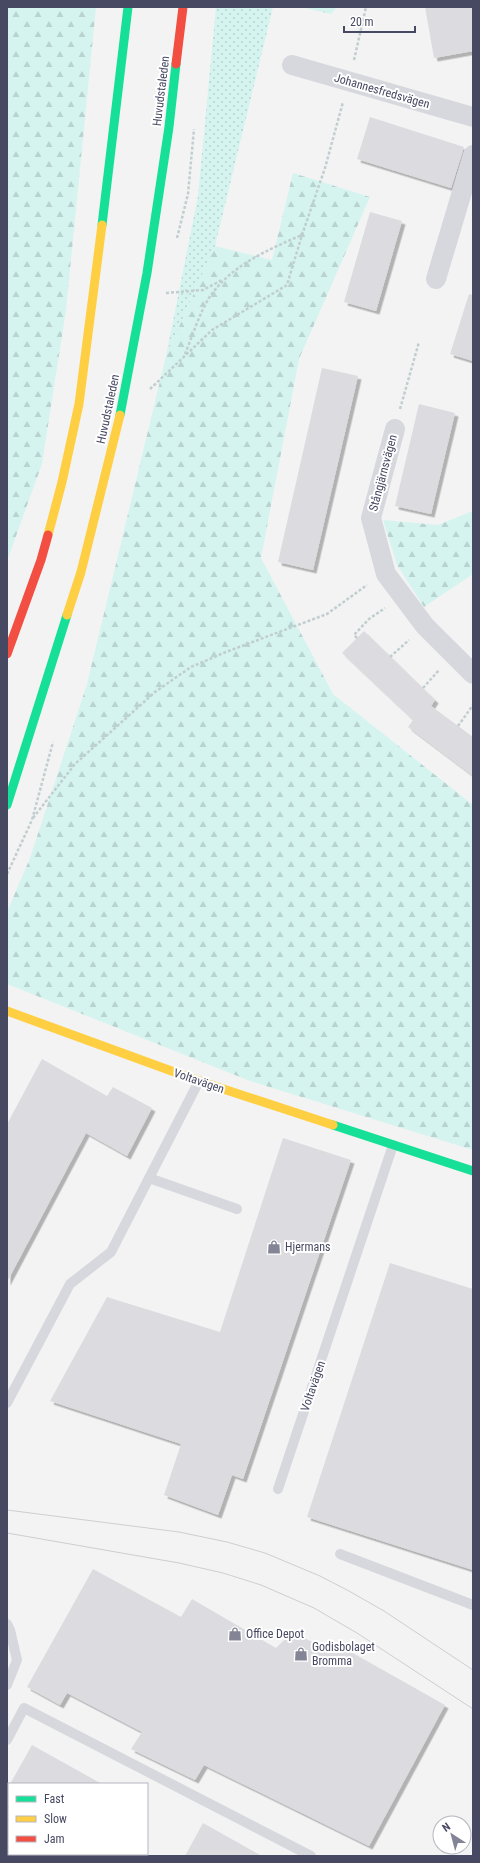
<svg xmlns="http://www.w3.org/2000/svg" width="480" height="1863" font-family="'Roboto Condensed',sans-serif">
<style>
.grass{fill:url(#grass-dots)}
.forest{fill:url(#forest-firs)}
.building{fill:#dcdbdf;filter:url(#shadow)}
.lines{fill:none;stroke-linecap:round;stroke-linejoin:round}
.path{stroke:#c1ced0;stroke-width:2.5;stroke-dasharray:3 2;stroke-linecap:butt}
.lane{stroke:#d7d8de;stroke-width:10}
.street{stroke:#d7d8de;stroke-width:20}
.fast{stroke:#16e098;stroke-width:9}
.slow{stroke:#ffcf43;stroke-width:9}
.jam{stroke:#f24e42;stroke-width:9}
.tram{stroke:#ceced3;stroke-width:1}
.labels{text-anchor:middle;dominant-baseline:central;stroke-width:4;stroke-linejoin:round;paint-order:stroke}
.street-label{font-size:12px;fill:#474962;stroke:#fff}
.poi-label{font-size:12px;fill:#474962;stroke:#fff;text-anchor:start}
</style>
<defs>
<pattern id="grass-dots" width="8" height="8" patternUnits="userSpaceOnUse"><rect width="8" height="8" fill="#d5f4ef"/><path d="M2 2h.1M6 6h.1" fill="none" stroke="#b8d3d0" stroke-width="1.8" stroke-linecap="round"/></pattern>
<pattern id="forest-firs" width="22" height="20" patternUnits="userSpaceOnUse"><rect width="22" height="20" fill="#d5f4ef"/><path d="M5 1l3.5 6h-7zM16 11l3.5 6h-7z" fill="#b8d3d0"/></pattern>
<filter id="shadow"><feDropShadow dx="3.5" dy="3.5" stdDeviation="0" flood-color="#0004"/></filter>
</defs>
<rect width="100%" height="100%" fill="#f3f3f3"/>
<path class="grass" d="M216,7h57l-58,239 -49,110 32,-160z"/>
<g class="forest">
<path d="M7,7h89l-30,303 -24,154 -35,97z"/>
<path d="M301,7h36l-6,7z"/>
<path d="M293,173l77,24 -71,162 -38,199 72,136 140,111v345l-223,-69 -243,-97v-72l23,-54 57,-174 79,-328 49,-110 57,14z"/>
<path d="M473,511v63l-49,33 -27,-42 -14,-45 55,5z"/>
</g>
<g class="building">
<path d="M425,7h48v44l-39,7z"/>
<path d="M370,117l94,30 -13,41 -94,-29z"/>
<path d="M370,212l32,9 -26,90 -32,-9z"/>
<path d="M469,294l4,1v66l-23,-7z"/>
<path d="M322,368l36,8 -45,194 -35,-8z"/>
<path d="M419,404l36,9 -24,101 -36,-8z"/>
<path d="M364,631l71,69 -4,6 42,31v39l-65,-49 5,-7 -71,-67z"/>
<path d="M42,1059l65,37 6,-9 39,21 -25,48 -41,-23 -79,149v-158z"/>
<path d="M283,1138l68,22 -108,319 -11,-4 -14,40 -54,-20 17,-51 -131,-43 57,-104 113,35z"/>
<path d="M390,1263l83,26v281l-166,-53z"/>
<path d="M93,1569l88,48 11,-18 84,49 16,-16 39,19 4,-8 110,62 -76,141 -165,-81 -9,15 -64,-31 11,-17 -75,-39 -7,12 -33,-18z"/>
<path d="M32,1745l70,39h-92z"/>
<path d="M203,1823l59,33h-77z"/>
</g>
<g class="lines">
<g class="path">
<path d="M354,60l12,-53"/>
<path d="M177,238l11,-44 6,-65"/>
<path d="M166,293l37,-3 19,-10"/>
<path d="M185,354c7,-17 15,-42 24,-56 21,-32 58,-48 93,-63"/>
<path d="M150,389l62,-59 75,-45 15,-50 23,-67 18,-66"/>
<path d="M400,409l19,-67"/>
<path d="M357,638l-3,-3 15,-16 16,-11"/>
<path d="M390,657l19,-17"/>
<path d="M423,688l16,-18"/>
<path d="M458,726l15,-21"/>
<path d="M33,818l42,-54 80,-72 36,-25 35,-15 101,-38 40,-29"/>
<path d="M7,874l25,-54 21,-78"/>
</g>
<g class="lane">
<path d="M149,1178l88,31"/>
<path d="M7,1403l63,-119 41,-32 88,-171"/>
<path d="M278,1489l115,-344"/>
<path d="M340,1554l133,51"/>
<path d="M7,1624l3,6 7,30 -10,25"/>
<path d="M7,1740l17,-32 287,148"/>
</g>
<g class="street">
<path d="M292,65l181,52"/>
<path d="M436,279l37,-124"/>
<path d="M395,429l-24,89 15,56 39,52 48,48"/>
<path d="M7,1826l2,1"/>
<path d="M56,1854l4,2"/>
</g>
<g class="fast">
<path d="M102,225l26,-218"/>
<path d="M120,415l27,-142 22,-146 7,-63"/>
<path d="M7,805l60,-190"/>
<path d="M333,1125l140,46"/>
</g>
<g class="slow">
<path d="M48,535l14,-53 17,-78 23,-179"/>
<path d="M67,615l14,-43 39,-157"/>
<path d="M7,1011l192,70 134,44"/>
</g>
<g class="jam">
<path d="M176,64l7,-57"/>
<path d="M7,654l34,-94 7,-25"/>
</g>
<g class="tram">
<path d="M7,1510l172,22 48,10 38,11 55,23 29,15 35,20 89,59"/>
<path d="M7,1533l172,30 44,10 38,12 53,23 43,25 116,76"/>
</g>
</g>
<defs>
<g id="shop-bare" transform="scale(1.08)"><path d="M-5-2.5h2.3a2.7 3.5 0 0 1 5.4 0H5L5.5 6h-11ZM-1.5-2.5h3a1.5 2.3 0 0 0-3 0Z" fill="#838495" stroke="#fff" stroke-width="2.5" paint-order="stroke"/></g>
</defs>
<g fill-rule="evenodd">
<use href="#shop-bare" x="274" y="1247"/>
<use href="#shop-bare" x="235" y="1634"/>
<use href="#shop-bare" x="301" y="1654"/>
</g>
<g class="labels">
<g class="street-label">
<text transform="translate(161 91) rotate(-83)">Huvudstaleden</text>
<text transform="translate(382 91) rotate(16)">Johannesfredsvägen</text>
<text transform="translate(108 409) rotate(-78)">Huvudstaleden</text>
<text transform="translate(383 473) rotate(-75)">Stångjärnsvägen</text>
<text transform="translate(199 1081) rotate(19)">Voltavägen</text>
<text transform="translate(313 1386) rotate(-71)">Voltavägen</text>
</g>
<g class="poi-label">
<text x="285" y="1247">Hjermans</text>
<text x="246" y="1634">Office Depot</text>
<text x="312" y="1647">Godisbolaget<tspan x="312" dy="14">Bromma</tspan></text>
</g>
</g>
<rect width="480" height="1863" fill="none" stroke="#474962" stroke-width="16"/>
<rect x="8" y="1783" width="140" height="72" fill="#ffffff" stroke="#b5b6c0"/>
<rect x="16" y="1796" width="20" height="6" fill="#16e098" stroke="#b5b6c0"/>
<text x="44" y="1803" font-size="12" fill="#474962">Fast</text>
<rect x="16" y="1816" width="20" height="6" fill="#ffcf43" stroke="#b5b6c0"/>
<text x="44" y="1823" font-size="12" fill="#474962">Slow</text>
<rect x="16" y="1836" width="20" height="6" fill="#f24e42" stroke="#b5b6c0"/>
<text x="44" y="1843" font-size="12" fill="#474962">Jam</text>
<g transform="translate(452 1835) rotate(324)"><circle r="19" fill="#ffffff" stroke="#b5b6c0"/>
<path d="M0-3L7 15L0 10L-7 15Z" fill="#838495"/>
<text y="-6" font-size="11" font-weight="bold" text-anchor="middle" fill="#474962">N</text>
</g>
<path d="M344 26v6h71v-6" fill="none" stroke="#474962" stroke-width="2"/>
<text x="350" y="26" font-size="12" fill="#474962" stroke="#ffffff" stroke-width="3" paint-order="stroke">20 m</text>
</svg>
